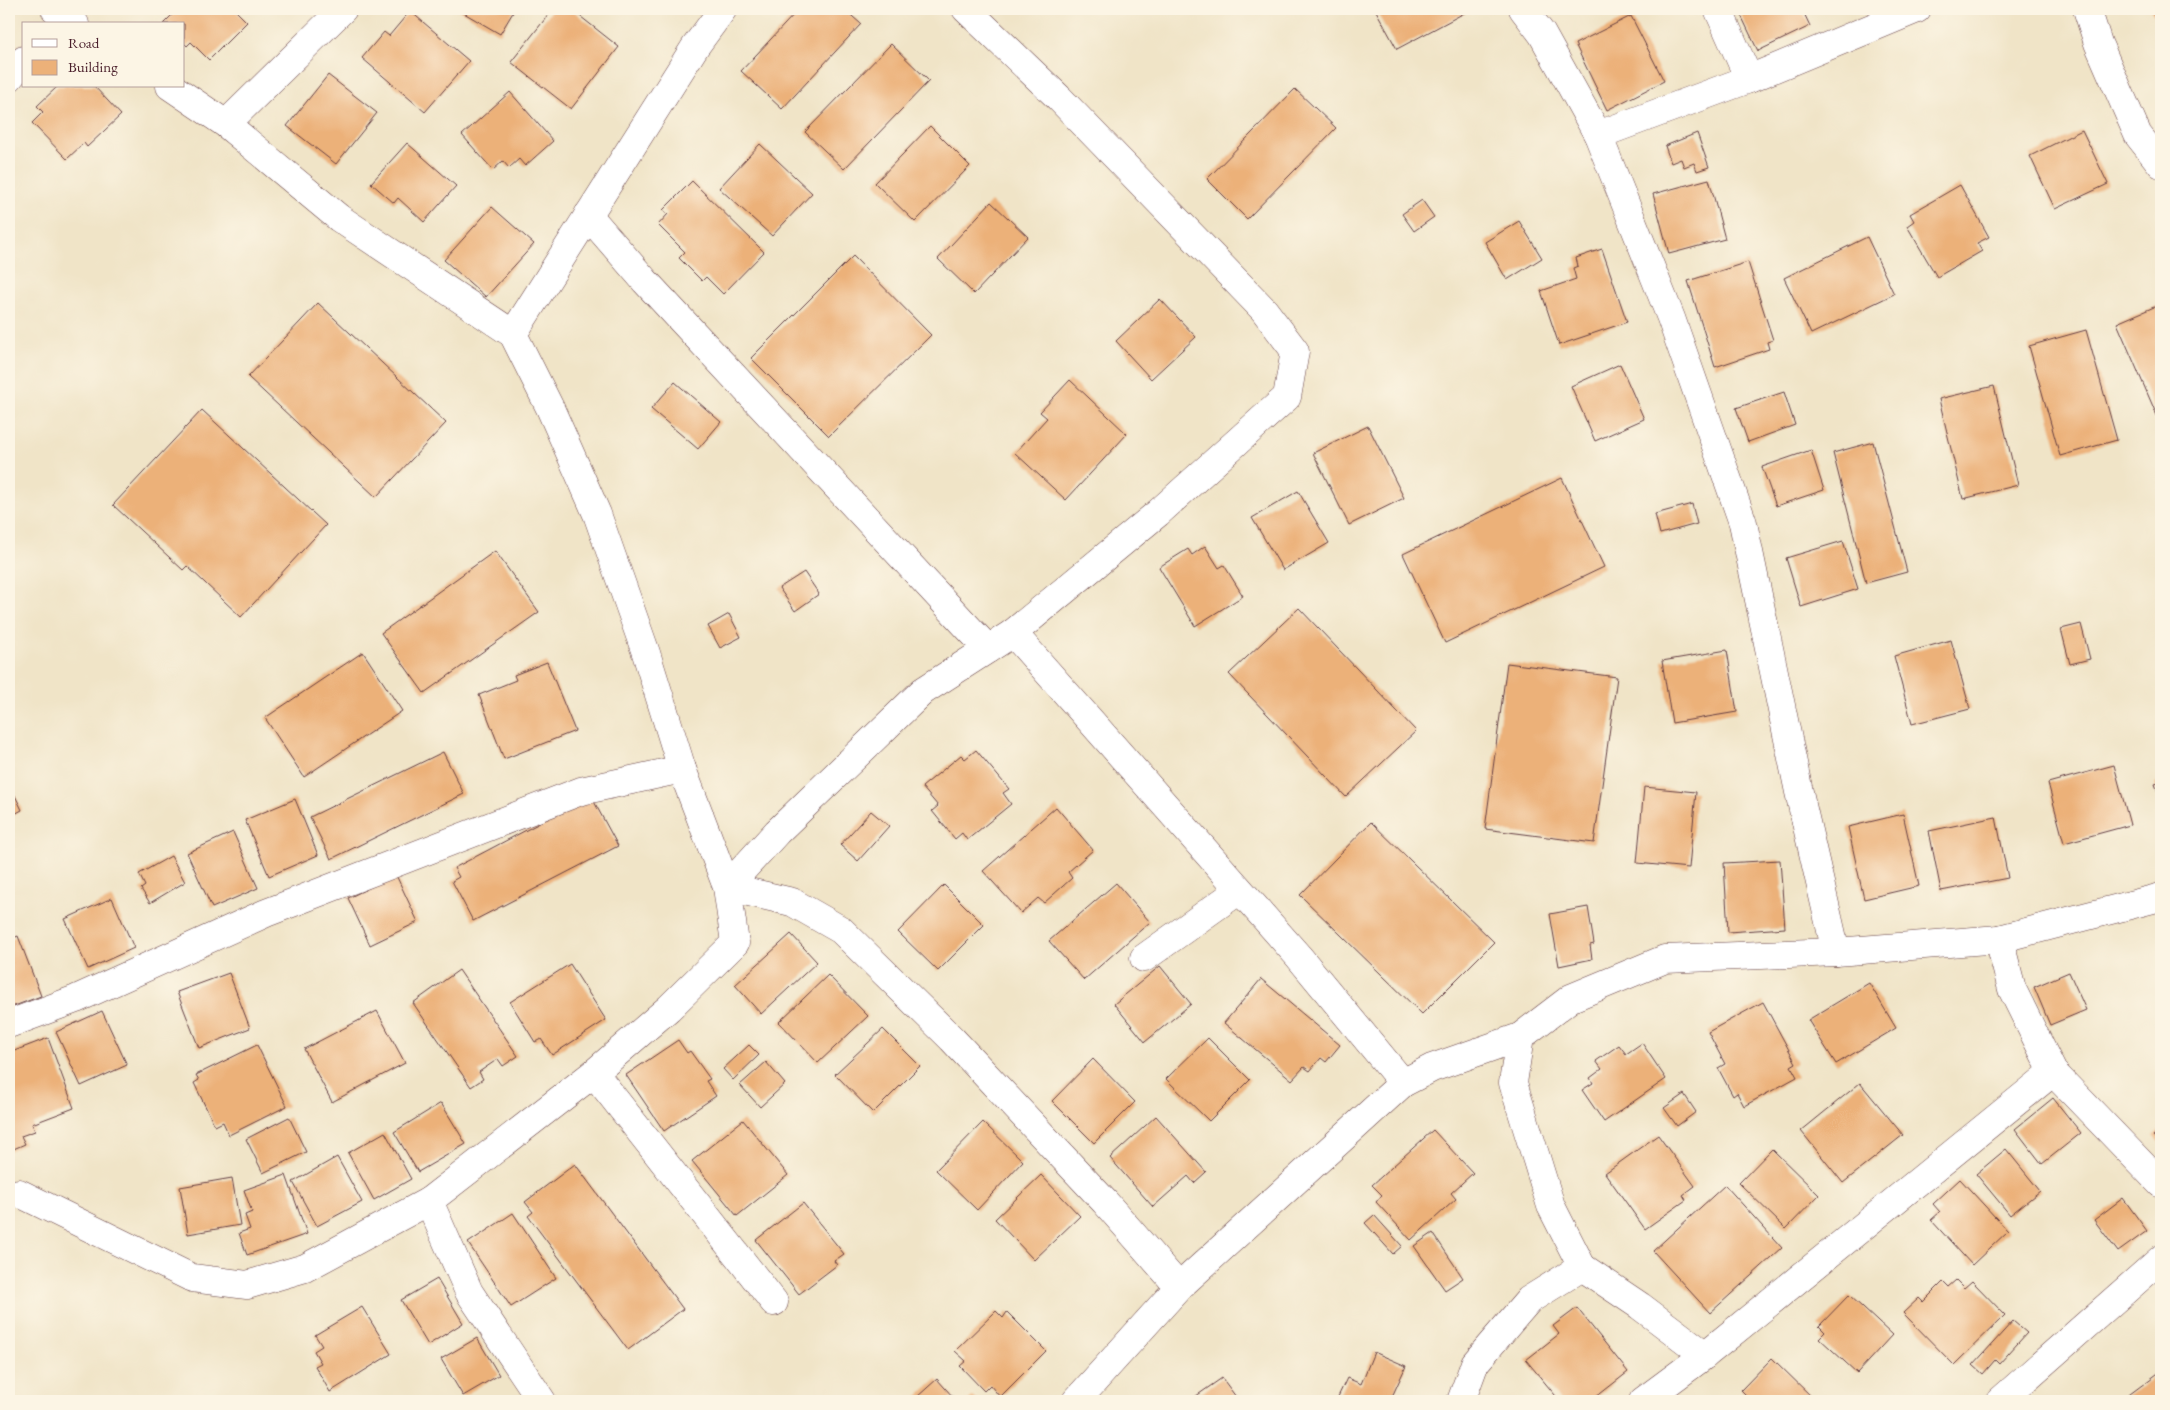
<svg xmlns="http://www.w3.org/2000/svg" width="2170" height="1410" font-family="'EB Garamond',serif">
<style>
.building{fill:#ecb179}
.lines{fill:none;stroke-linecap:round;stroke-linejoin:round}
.street-casing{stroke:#633d42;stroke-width:29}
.secondary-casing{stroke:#633d42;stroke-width:29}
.street{stroke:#fff;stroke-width:28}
.secondary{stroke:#fff;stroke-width:28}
</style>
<rect width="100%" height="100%" fill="#fcf5e5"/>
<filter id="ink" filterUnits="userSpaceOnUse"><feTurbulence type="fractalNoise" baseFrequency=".02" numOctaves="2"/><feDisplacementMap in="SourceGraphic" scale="10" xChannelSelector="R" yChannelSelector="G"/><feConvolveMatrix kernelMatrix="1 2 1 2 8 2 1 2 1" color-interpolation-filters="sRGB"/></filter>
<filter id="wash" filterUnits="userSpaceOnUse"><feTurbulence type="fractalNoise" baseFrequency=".0096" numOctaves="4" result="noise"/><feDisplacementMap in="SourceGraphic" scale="20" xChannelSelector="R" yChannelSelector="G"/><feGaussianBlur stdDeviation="1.12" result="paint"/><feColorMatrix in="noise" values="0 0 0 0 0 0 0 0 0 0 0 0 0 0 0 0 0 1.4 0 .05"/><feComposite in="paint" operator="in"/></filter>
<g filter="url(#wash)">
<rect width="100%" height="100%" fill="#f0e4c7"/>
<g id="blocks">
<g class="building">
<path d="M178,9h56l13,13 -38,38 -18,-18 -4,4 -3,-3v-19h-21z"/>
<path d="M457,9h58l-15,25z"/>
<path d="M553,9h18l48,38 -48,62 -60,-47z"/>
<path d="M799,9h45l17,15 -79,85 -41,-38z"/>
<path d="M1375,9h92l1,2 -71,38z"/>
<path d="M1738,9h64l8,17 -52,25z"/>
<path d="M2150,9h11v17z"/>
<path d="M410,11l59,50 -44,51 -63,-54 22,-26 5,4z"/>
<path d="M1631,16l33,65 -57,29 -32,-66z"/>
<path d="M891,44l38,37 -85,88 -39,-37z"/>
<path d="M328,75l49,38 -41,51 -49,-38z"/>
<path d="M58,86h36l27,29 -34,32 -3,-4 -17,16 -35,-36 11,-11 -6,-6z"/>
<path d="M1295,89l41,39 -89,91 -40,-40z"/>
<path d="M510,92l43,49 -28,25 -6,-7 -10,9 -6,-7 -10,9 -31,-35z"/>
<path d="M930,126l40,40 -55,56 -40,-39z"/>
<path d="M2082,130l26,54 -53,25 -25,-53z"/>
<path d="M1697,133l12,34 -12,4 -3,-8 -10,4 -3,-8 -10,4 -6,-17z"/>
<path d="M407,143l49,43 -32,36 -26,-24 -4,5 -23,-20z"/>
<path d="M760,144l52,49 -40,43 -53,-48z"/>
<path d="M1709,179l16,60 -56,15 -16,-60z"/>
<path d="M692,181l72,71 -41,42 -17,-17 -4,4 -23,-23 6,-6 -27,-27 10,-11 -5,-4z"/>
<path d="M1960,185l29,52 -12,6 5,8 -45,26 -30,-51 7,-5 -4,-7z"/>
<path d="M1422,200l12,17 -20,14 -12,-17z"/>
<path d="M991,202l37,35 -54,57 -36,-35z"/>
<path d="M492,207l42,37 -48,53 -42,-37z"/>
<path d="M1519,221l23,37 -35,22 -22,-38z"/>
<path d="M1867,237l27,57 -83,40 -27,-56z"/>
<path d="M1602,249l25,73 -68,23 -18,-54 35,-12 -3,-11 5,-2 -2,-8z"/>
<path d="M853,256l78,79 -102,101 -78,-78z"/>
<path d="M1748,262l25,78 -6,2 2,7 -54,18 -27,-86z"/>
<path d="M1160,299l36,38 -45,42 -35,-38z"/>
<path d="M318,303l128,120 -70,74 -128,-120z"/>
<path d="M2161,304v121l-44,-102z"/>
<path d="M2086,330l31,110 -57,16 -31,-110z"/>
<path d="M1620,364l24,55 -49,22 -24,-55z"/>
<path d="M1070,380l57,54 -61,66 -51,-47 32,-35 -7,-6z"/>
<path d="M675,382l46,40 -23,27 -47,-40z"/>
<path d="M1994,386l24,99 -55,14 -24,-100z"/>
<path d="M1784,392l11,33 -47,17 -12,-34z"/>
<path d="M202,410l124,115 -85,92 -54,-51 -4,4 -70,-65z"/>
<path d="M1368,426l36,72 -55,27 -36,-72z"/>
<path d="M1873,442l34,130 -41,11 -33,-130z"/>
<path d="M1811,450l13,40 -48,16 -14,-39z"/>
<path d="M1562,478l42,89 -159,76 -42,-89z"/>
<path d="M1298,491l31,52 -46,27 -31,-52z"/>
<path d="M1692,504l5,20 -37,10 -5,-20z"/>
<path d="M1843,541l15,48 -57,18 -15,-49z"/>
<path d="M1205,546l14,22 5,-3 19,31 -48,30 -36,-59 29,-18 4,6z"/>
<path d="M495,551l44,61 -115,81 -43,-60z"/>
<path d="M804,572l15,22 -24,17 -16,-23z"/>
<path d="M1299,608l117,123 -70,66 -117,-123z"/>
<path d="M729,614l12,23 -21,11 -12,-22z"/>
<path d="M2081,624l9,35 -20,5 -9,-35z"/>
<path d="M1951,640l19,69 -58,15 -18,-68z"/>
<path d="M1727,650l10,62 -65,11 -10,-62z"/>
<path d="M363,652l39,59 -98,66 -39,-59z"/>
<path d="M547,662l28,69 -71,28 -25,-64 37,-15 -2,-5z"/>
<path d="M1507,663l110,14 -23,166 -109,-14z"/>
<path d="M976,750l33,39 -6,4 8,11 -44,36 -5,-7 -7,6 -23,-28 6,-5 -16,-19 39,-32 4,4z"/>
<path d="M443,752l21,42 -133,65 -21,-42z"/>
<path d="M2114,765l16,60 -66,18 -16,-60z"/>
<path d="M2161,782v18l-6,-16z"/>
<path d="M9,783l13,27 -13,7z"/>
<path d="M1644,787l52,5 -7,76 -52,-5z"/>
<path d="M591,796l27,50 -145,75 -21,-40 7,-4 -5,-9z"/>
<path d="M295,799l23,56 -49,21 -24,-56z"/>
<path d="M1056,807l37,43 -25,22 4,6 -28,25 -6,-5 -17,15 -38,-42z"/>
<path d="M871,811l18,15 -31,35 -18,-16z"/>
<path d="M1903,814l16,72 -55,13 -16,-72z"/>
<path d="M1996,817l12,61 -67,13 -12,-60z"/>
<path d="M1371,822l123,120 -72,72 -122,-119z"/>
<path d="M233,832l25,56 -46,20 -25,-55z"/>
<path d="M171,856l14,26 -35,21 -9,-14 4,-3 -6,-12z"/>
<path d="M1780,860l5,68 -57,4 -4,-69z"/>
<path d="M396,875l22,47 -48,23 -22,-47z"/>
<path d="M1116,883l34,39 -66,58 -35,-39z"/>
<path d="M944,885l40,40 -46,46 -40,-39z"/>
<path d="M112,898l22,50 -46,21 -23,-50z"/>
<path d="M1588,907l6,37 -4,1 2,14 -33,7 -9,-52z"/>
<path d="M791,934l26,28 -56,52 -26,-29z"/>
<path d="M18,936l23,60 -32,12v-68z"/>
<path d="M570,964l36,56 -54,35 -11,-16 -6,3 -25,-40z"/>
<path d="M1160,966l31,38 -46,38 -31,-38z"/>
<path d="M459,970l59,86 -15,10 -5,-7 -19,13 4,7 -12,8 -58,-84z"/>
<path d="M2069,972l17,38 -36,15 -16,-38z"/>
<path d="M229,973l21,55 -51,20 -22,-56z"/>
<path d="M828,975l40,41 -50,47 -39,-41z"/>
<path d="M1261,979l79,66 -14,17 -5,-4 -11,13 -6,-4 -12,13 -68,-57z"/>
<path d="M1869,983l27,45 -60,36 -28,-44z"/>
<path d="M1763,1002l33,61 -5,3 6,11 -53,29 -7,-13 -4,3 -15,-28 7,-4 -17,-32z"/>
<path d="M102,1011l25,54 -46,21 -25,-54z"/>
<path d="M377,1011l28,52 -73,39 -28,-53z"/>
<path d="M883,1029l37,37 -47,47 -38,-39z"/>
<path d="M48,1038l26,70 -42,16 3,7 -14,5 4,8 -16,7v-98z"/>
<path d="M1208,1038l42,42 -41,41 -43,-42z"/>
<path d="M678,1040l9,13 3,-2 20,28 -4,2 10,15 -52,35 -38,-56z"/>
<path d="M1642,1043l24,36 -62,43 -22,-32 11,-7 -3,-5 12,-9 -6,-8 23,-16 7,9z"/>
<path d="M257,1045l30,61 -58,29 -6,-13 -8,4 -21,-43 5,-3 -3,-5z"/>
<path d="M749,1045l10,10 -26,25 -10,-11z"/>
<path d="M1093,1059l42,43 -41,41 -42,-42z"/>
<path d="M766,1062l19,22 -25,23 -20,-22z"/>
<path d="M1860,1083l43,52 -60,48 -42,-52z"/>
<path d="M1684,1094l12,18 -19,14 -13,-18z"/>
<path d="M2053,1098l28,35 -39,31 -27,-35z"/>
<path d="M441,1103l25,41 -48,28 -24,-40z"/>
<path d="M1156,1116l50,56 -12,11 -6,-7 -35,31 -43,-49z"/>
<path d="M289,1117l17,35 -43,21 -17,-34z"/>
<path d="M743,1120l45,55 -51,41 -45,-55z"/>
<path d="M983,1122l40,39 -46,49 -41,-40z"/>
<path d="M2161,1129v15l-8,-8z"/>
<path d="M1433,1130l40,43 -22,20 5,6 -45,41 -35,-38 6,-7 -10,-10z"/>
<path d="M385,1132l26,47 -37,21 -26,-47z"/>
<path d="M1658,1135l37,51 -12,9 3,5 -41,29 -40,-56z"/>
<path d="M1772,1149l47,46 -33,34 -47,-46z"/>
<path d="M2006,1149l34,42 -30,24 -34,-41z"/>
<path d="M337,1157l25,45 -45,24 -24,-44z"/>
<path d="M575,1164l108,145 -55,41 -100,-134 5,-4 -8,-10z"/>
<path d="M286,1175l21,59 -60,21 -8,-22 11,-4 -5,-14 7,-3 -8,-22z"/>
<path d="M1041,1175l39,41 -46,44 -39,-41z"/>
<path d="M232,1178l8,47 -52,9 -8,-47z"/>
<path d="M1960,1179l48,52 -36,34 -41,-45 9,-8 -7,-8z"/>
<path d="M1725,1185l57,63 -72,65 -57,-62z"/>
<path d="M2123,1198l24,33 -29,21 -24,-32z"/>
<path d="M803,1203l41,51 -10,7 3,4 -38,29 -43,-54z"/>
<path d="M513,1213l43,65 -45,29 -43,-64z"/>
<path d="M1374,1215l28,31 -9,8 -28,-31z"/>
<path d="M1433,1233l30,45 -18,12 -31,-44z"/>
<path d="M437,1279l26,44 -35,22 -27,-45z"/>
<path d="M1956,1280l8,8 8,-7 33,34 -51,50 -51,-52 16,-15 4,4 20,-20 5,5z"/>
<path d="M1849,1295l43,40 -35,38 -38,-35 6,-6 -6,-6z"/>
<path d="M362,1307l29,47 -61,38 -15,-26 6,-3 -7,-12 8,-5 -7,-11z"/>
<path d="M1577,1308l51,64 -37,29h-31l-34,-41 33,-26 -6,-8z"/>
<path d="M996,1311l7,7 4,-6 39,39 -46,46 -10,-12 -6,6 -24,-25 6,-5 -11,-10z"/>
<path d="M2013,1321l14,12 -28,31 -4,-4 -12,14 -10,-9z"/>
<path d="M477,1338l22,37 -36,21 -22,-37z"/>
<path d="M1374,1352l32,14 -16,35h-54l11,-23 14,6z"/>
<path d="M1772,1358l44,43h-64l-11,-11z"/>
<path d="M2161,1371v30h-32l-3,-4z"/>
<path d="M1222,1378l17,23h-50z"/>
<path d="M937,1379l16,18 -5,4h-28l-3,-4z"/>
<path d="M973,1396l5,5h-10z"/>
</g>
</g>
</g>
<g filter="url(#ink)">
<use href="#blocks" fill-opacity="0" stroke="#633d42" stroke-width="1"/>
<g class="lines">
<g class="street-casing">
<g id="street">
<path d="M55,9l20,15"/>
<path d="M966,9l93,89 205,212 31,41 -8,46 -129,116 -145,120"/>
<path d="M1718,9l31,70"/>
<path d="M2087,9l11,34 40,92 23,29"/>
<path d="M9,78l15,-18"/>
<path d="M170,86l56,38 113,94 174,116"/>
<path d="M226,124l117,-115"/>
<path d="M1598,135l151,-56 168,-70"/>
<path d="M588,215l57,66 343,368"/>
<path d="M1999,939l13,50 41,83 108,112"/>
<path d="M1144,958l94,-67"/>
<path d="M9,1024l67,-25 190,-86 315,-122 101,-22"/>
<path d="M594,1073l180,229"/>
<path d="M9,1196l10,-3 173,85 55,7 58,-17 124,-67 165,-128 75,-65 66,-65 -8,-56 -45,-118 -36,-116 -49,-139 -47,-106 -37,-74 182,-287 28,-38"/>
<path d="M429,1201l40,91 73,109"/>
<path d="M1179,1287l-74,-85 -153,-163 -111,-109 -49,-28 -65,-15 50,-55 146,-141 90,-58 286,324 104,126"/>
<path d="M1076,1401l103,-114 224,-204 29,-15 88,-31"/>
<path d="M1461,1401l14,-38 54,-63 53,-33 58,39 65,49"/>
<path d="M1643,1401l62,-46 348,-283"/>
<path d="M2000,1401l161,-142"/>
</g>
</g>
<g class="secondary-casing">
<g id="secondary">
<path d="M1523,9l19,25 56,101 73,183 72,205 56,269 37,160"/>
<path d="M1582,1267l-31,-61 -38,-123 7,-46 51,-39 94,-39 171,-7 163,-13 162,-42"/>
</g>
</g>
<use href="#street" class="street"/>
<use href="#secondary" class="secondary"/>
</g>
</g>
<rect width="2170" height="1410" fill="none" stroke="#fcf5e5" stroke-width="30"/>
<rect x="22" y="22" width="162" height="65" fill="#fcf5e5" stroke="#b59f9b"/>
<rect x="32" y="39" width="25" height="8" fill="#ffffff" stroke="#b59f9b"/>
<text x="68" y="48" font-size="15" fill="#4a1f2b">Road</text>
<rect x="32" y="60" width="25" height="15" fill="#ecb179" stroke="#b59f9b"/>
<text x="68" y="72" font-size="15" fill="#4a1f2b">Building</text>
</svg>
